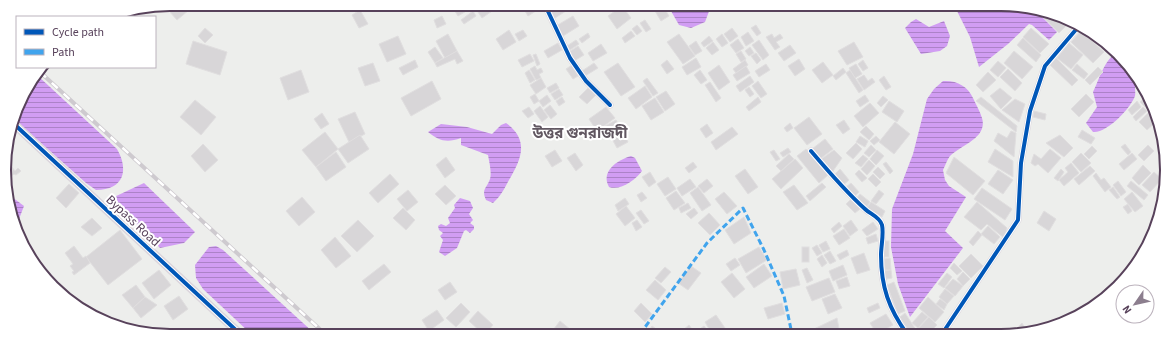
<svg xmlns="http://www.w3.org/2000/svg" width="1171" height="340" font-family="'Source Sans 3','Noto Sans Bengali',sans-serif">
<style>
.water{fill:url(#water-rules)}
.building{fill:#d8d6d8;stroke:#e0dedf}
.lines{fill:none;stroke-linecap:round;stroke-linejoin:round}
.minor{stroke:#dbd5dc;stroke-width:7}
.tertiary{stroke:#dbd5dc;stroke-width:9}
.rail-casing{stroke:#cecacf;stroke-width:4}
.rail{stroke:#fff;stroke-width:2.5;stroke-dasharray:8;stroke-linecap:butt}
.quiet{stroke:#40a4ed;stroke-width:3;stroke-dasharray:6 3;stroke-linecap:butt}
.cycleway-casing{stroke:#fff;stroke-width:6}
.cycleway{stroke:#0057b8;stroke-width:4}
.labels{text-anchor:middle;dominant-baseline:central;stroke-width:4;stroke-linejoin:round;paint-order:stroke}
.street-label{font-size:13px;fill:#58425b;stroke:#fff}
.quarter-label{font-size:15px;font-weight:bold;fill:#615761;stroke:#fff}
.rim{fill:none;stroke:#58425b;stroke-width:2}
</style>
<defs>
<pattern id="water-rules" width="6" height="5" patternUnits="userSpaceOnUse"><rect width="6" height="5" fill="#d19df3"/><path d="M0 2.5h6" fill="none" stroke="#ac82c8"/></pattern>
</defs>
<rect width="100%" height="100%" fill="#edeeec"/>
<g class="water">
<path d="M674,6h37l-6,16 -14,6 -12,-3 -8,-14z"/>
<path d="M955,7h77l25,25 -8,8 -17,-15 -3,-1 -21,20 -29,23 -9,-30z"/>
<path d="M916,19l13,8 15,-6 6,15 -3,10 -7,5 -19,3 -16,-26 6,-6z"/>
<path d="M1115,54l26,27 -5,2c-2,5 0,8 -1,13 -4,12 -29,38 -42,36l-7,-9 11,-16 -4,-15c6,-12 11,-31 22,-38z"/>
<path d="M37,75l80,74c12,21 7,41 -21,41l-10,-7 -72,-64 7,-23z"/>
<path d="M943,81c13,-1 25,5 30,17 3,7 7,13 9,20 6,20 -21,27 -32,38 -3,4 -5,10 -7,14l2,10 4,6 17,11 -21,34 18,17 -53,69 -12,-33 -7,-37 1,-38 21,-55 14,-55 7,-10z"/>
<path d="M506,123c24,17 15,37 3,57 -5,9 -8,16 -16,23l-7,-3c-5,-11 1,-12 4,-21 2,-7 -1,-18 -2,-24l-27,-10v-7c-14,5 -22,3 -33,-6l13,-8 26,3 25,7 9,-9z"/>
<path d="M631,156l4,2 7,13c-7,9 -21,20 -33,16 -9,-16 9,-27 22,-31z"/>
<path d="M144,183l51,49 -11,11 -24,5 -48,-50z"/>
<path d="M8,194l16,12 -5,13 -6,2 -3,-8z"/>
<path d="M460,198l10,3 3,7 -4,6 4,6 -3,3 4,3v3l-4,4 -4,-3 -2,1 -7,17 -12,8 -6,-4 4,-12 -3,-4 3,-3 -4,-3 -1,-4 3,-2 5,2 4,-3 -2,-5 7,-10 -1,-3z"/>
<path d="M216,246l7,4 91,83h-64l-47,-44 -7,-11 -1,-13 14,-18z"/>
</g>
<g class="building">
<path d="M177,4h7l5,6 -12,10 -8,-9z"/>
<path d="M458,5h7l3,5 -10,6 -5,-8z"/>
<path d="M481,5h11l3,4 -13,9 -6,-9z"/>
<path d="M541,5l1,2 -14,9 -6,-10z"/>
<path d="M563,5h4l2,4 -14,9 -4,-5z"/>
<path d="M622,6l9,12 -14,11 -9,-13z"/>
<path d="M652,6h11l6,10 -8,5z"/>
<path d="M1033,7l32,13 3,4 -9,9z"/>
<path d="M360,10l8,14 -9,4 -7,-13z"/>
<path d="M473,11l3,5 -12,8 -3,-4z"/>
<path d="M442,16l4,8 -9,4 -3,-8z"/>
<path d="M573,16l6,10 -16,10 -7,-10z"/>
<path d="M645,20l6,9 -5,3 -6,-9z"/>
<path d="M637,25l5,6 -5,4 -5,-6z"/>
<path d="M756,25l5,8 -4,3 -6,-8z"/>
<path d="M205,28l8,7 -8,8 -7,-7z"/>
<path d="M732,28l6,8 -8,6 -6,-8z"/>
<path d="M1031,28l18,16 -9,9 -17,-16z"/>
<path d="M509,30l7,12 -13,8 -7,-11z"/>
<path d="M523,30l4,6 -8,5 -4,-7z"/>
<path d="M1089,30l10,8 -4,4 -9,-8z"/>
<path d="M631,31l4,5 -10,7 -3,-5z"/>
<path d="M1081,31l23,21 -11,11 -22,-21z"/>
<path d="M748,32l6,9 -8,5 -5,-9z"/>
<path d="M588,33l2,4 -8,6 -3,-4z"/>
<path d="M448,34l9,17 -12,7 -9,-17z"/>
<path d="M679,34l16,22 -12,8 -16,-22z"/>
<path d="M722,34l6,9 -6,4 -6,-8z"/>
<path d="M772,34l2,4 6,-4 3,4 -7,4 4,5 -5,3 -9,-13z"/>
<path d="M398,36l8,18 -19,8 -8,-18z"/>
<path d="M709,36l4,5 -9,6 -3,-4z"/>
<path d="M1023,38l18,17 -5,7 -19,-17z"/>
<path d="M738,39l6,9 -8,5 -6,-8z"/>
<path d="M576,40l3,4 -9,6 -3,-4z"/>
<path d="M759,40l10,15 -6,5 -11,-15z"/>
<path d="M193,41l34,11 -7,23 -34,-11z"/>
<path d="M696,41l6,10 -7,4 -6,-9z"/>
<path d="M713,42l6,8 -7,5 -6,-7z"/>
<path d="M854,42l9,15 -16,8 -9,-14z"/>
<path d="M558,43l4,7 -14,8 -4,-7z"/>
<path d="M1069,43l14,12 -12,14 -14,-11z"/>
<path d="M601,44l6,9 -14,8 -5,-8z"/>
<path d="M790,45l6,8 -12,8 -6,-8z"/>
<path d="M578,46l6,9 -10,6 -5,-9z"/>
<path d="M435,47l8,11 -8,5 -7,-11z"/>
<path d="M750,47l4,6 -5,3 -4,-5z"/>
<path d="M457,51l6,10 -6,3 -2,-5 -18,8 -2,-4z"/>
<path d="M741,51l5,8 -5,3 -5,-8z"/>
<path d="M1014,51l19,16 -11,12 -18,-16z"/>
<path d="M756,53l5,7 -4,4 -6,-8z"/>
<path d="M530,54l4,7 -12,6 -4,-7z"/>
<path d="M536,54l4,10 -3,2 -4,-11z"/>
<path d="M696,58l5,9 -14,8 -5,-8z"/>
<path d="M1056,58l22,22 -6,6 -22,-21z"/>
<path d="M799,59l6,10 -10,7 -7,-10z"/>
<path d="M415,60l3,7 -15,8 -4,-7z"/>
<path d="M667,60l7,9 -7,5 -6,-9z"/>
<path d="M745,60l3,5 -12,8 -3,-4z"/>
<path d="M863,60l5,8 -5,3 -5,-7z"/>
<path d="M998,61l8,7 -8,9 -8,-7z"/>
<path d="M823,62l10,13 -11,8 -10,-13z"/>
<path d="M373,63l7,18 -15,5 -7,-18z"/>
<path d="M594,63l4,5 -13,8 -3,-5z"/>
<path d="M618,63l17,24 -14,9 -17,-24z"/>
<path d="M766,64l4,6 -11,7 -4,-6z"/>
<path d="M856,64l6,10 -7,4 -6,-10z"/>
<path d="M1077,64l11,10 -4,5 -12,-9z"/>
<path d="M572,65l6,11 -5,3 -7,-10z"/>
<path d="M719,65l11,17 -11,8 -11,-17z"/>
<path d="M535,66l2,4 4,-2 2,4 -4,2 2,4 -5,2 -6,-11z"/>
<path d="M746,66l4,7 -13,8 -4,-6z"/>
<path d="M1098,67l5,5 -13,13 -5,-5z"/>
<path d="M843,68l3,4 -10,8 -3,-4z"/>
<path d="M1008,69l14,14 -7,8 -15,-14z"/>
<path d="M301,70l8,22 -21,8 -8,-22z"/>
<path d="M529,70l6,10 -5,3 -5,-10z"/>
<path d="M700,70l7,10 -6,4 -7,-9z"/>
<path d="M850,70l13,20 -4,3 -13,-20z"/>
<path d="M988,72l8,8 -13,12 -7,-7z"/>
<path d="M864,75l4,6 4,-3 3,4 -11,8 -7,-11z"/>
<path d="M750,76l4,6 -14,10 -4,-6z"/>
<path d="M884,76l7,11 -5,3 -7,-10z"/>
<path d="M541,78l5,9 -10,7 -6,-9z"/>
<path d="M647,78l11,15 -5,3 -10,-15z"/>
<path d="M432,81l9,18 -30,17 -10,-18z"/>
<path d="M758,81l9,13 -6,4 -9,-12z"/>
<path d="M710,82l11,16 -5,4 -11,-17z"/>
<path d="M556,83l3,5 -9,5 -3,-5z"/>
<path d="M645,86l7,11 -16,12 -8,-11z"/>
<path d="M749,87l5,7 -4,3 -5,-7z"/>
<path d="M588,88l8,7 -9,9 -8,-7z"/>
<path d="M1000,88l12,10 -11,11 -11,-13z"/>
<path d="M559,89l4,6 -8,5 -4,-6z"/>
<path d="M666,91l9,13 -10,7 -9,-14z"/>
<path d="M535,94l4,7 -5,3 -4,-7z"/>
<path d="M1086,94l8,8 -15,15 -8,-8z"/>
<path d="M547,95l4,6 -8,6 -4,-6z"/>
<path d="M865,95l4,6 -9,6 -4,-6z"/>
<path d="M883,96l5,4 -7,7 -4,-4z"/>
<path d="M562,97l3,5 -6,4 -3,-5z"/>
<path d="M758,97l3,5 -12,9 -3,-4z"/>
<path d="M981,97l36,29 -1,6 -40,-31z"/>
<path d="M1146,97l5,10 -3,3 -8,-8z"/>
<path d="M655,98l9,14 -13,8 -9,-14z"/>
<path d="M1015,99l10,5 -6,18 -17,-12z"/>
<path d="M195,100l21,17 -15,18 -21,-18z"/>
<path d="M889,101l15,10 -7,11 -15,-10z"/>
<path d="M1137,101l4,6 -9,8 -4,-5z"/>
<path d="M870,103l9,10 -16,14 -9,-11z"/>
<path d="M550,105l7,9 -6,5 -7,-9z"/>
<path d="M540,106l8,11 -6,5 -8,-11z"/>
<path d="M529,107l5,7 -6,4 -6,-7z"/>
<path d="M606,107l9,11 -18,13 -8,-12z"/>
<path d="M1143,107l4,4 -11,10 -3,-4z"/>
<path d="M1034,111l12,3 -1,6 -12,-3z"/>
<path d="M1150,111l7,10 -10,9 -8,-8z"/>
<path d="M355,112l10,22 -16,8 -11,-23z"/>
<path d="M322,113l7,11 -8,5 -7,-10z"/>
<path d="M809,117l13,17 -15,11 -13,-17z"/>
<path d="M616,120l12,22 -11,6 -12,-22z"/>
<path d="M844,120l6,9 -7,5 -7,-9z"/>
<path d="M895,122l15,12 -16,20 -15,-12z"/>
<path d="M790,123l3,5 -6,4 -3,-4z"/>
<path d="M707,124l6,9 -7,5 -6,-9z"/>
<path d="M866,126l8,8 -5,6 -9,-8z"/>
<path d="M732,127l6,7 -22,16 -5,-8z"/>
<path d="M1082,130l13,8 -4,6 -13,-7z"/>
<path d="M1011,131l5,2 -2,24 -20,-16 4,-8 9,5z"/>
<path d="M325,132l13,17 -22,18 -14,-17z"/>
<path d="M360,135l9,14 -21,14 -10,-14z"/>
<path d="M1060,135l13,13 -9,9 -18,-14z"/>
<path d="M860,136l8,5 -3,6 -9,-5z"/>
<path d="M876,136l4,4 -6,5 -4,-4z"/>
<path d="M825,139l8,10 -13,10 -8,-10z"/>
<path d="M856,143l6,6 -9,10 -7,-6z"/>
<path d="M203,144l15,16 -13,12 -14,-16z"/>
<path d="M1125,144l6,8 -3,3 -7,-8z"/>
<path d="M871,145l5,5 -7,7 -5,-4z"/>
<path d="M1148,145l6,6 -10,10 -6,-6z"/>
<path d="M1092,146l5,5 -8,8 -5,-5z"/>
<path d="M788,148l3,4 -8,5 -3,-4z"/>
<path d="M806,149l22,26 -9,8 -22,-27z"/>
<path d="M995,149l18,12v16l-25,-15z"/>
<path d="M1050,149l11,9 -13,15 -10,-9 -3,2 -4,-3 3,-9 7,5z"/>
<path d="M555,150l7,11 -10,6 -7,-11z"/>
<path d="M774,150l6,9 -4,2 -6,-9z"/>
<path d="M834,150l8,8 -11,16 -11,-14z"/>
<path d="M877,150l7,6 -8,9 -6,-6z"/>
<path d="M336,152l10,15 -20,14 -10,-14z"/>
<path d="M575,153l8,12 -7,6 -9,-13z"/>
<path d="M1081,153l10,10 -10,9 -9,-10z"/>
<path d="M1132,153l5,6 -13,11 -5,-6z"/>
<path d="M789,154l5,5 -13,12 -5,-5z"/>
<path d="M863,155l5,4 -7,8 -6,-4z"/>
<path d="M446,157l9,13 -10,8 -9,-13z"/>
<path d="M954,157l31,24 -12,14 -27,-22z"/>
<path d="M795,159l8,9 -22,21 -9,-10z"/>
<path d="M869,160l6,6 -8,9 -6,-6z"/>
<path d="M693,162l4,5 -8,6 -4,-5z"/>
<path d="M886,162l7,9 -3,3 -7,-10z"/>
<path d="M1071,163l8,10 -15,13 -5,-6 9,-8 -3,-4z"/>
<path d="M1143,165l8,8 -12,12 -7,-7z"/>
<path d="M11,166l4,5 3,-3 3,3 -5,4 -2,-1 -7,5v-9z"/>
<path d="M1090,166l5,5 -16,14 -5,-6z"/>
<path d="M878,167l7,7 -5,5 -7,-7z"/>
<path d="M745,169l13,18 -10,7 -13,-18z"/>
<path d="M840,169l9,11 -7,6 -9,-10z"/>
<path d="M1061,169l3,3 -6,9 -4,-3z"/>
<path d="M859,170l8,8 -5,4 -7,-8z"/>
<path d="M998,170l15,10 -10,14 -15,-10z"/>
<path d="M650,172l6,10 -7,5 -7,-10z"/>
<path d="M1154,172l8,7 -12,13 -8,-7z"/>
<path d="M1096,173l5,7 3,-2 7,9 -6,5 -12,-16z"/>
<path d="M390,174l9,10 -21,19 -9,-10z"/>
<path d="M873,174l8,8 -5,5 -8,-8z"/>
<path d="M668,177l8,12 -11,7 -8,-12z"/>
<path d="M690,179l6,8 -14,9 -5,-8z"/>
<path d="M707,179l6,7 -9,7 -6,-7z"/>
<path d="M1118,181l8,11 -5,4 -8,-11z"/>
<path d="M1131,181l17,14 -4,5 -17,-14z"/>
<path d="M822,183l4,4 -16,14 -4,-5z"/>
<path d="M851,183l8,9 -5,5 -9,-9z"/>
<path d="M69,184l10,9 -13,15 -10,-10z"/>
<path d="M445,185l11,11 -10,9 -11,-11z"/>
<path d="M794,185l14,18 -11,7 -14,-18z"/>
<path d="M698,187l13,18 -9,6 -12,-18z"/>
<path d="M1113,187l7,10 -3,2 -8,-9z"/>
<path d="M982,188l30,21 -7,11 -31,-21z"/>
<path d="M408,190l10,12 -11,9 -10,-12z"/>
<path d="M879,190l5,4 -8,10 -5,-3z"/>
<path d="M676,191l9,12 -11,7 -8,-12z"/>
<path d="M642,192l5,6 -6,4 -4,-7z"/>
<path d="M724,192l13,14 -10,8 -12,-15z"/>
<path d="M1132,192l11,14 -8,6 -11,-13z"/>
<path d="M860,194l10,8 -4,6 -10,-9z"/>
<path d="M302,197l13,15 -16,14 -13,-15z"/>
<path d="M625,198l4,6 -11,7 -3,-6z"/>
<path d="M851,199l9,10 -5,4 -9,-9z"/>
<path d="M871,202l14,9 -3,6 -15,-9z"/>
<path d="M977,202l30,26 -3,10 -17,-14 -6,6 -17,-13z"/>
<path d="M688,203l3,5 -10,5 -2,-5z"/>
<path d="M1128,204l4,7 -4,3 -5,-7z"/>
<path d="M626,206l9,12 -10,8 -9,-12z"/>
<path d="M403,208l12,12 -9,10 -13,-12z"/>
<path d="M694,208l4,5 -7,6 -5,-5z"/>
<path d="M641,210l8,11 -5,3 -8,-11z"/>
<path d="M1044,211l12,8 -7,12 -12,-8z"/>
<path d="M709,213l11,12 -10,10 -12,-12z"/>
<path d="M744,217l7,16 -17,11 -9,-14z"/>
<path d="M92,218l10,10 -10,8 -11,-9z"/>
<path d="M358,220l16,16 -17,16 -16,-16z"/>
<path d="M637,220l5,7 -6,4 -4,-8z"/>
<path d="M851,220l7,10 -8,6 -7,-10z"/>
<path d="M839,222l3,4 -8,7 -3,-4z"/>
<path d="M873,222l5,7 -11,7 -5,-6z"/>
<path d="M988,226l12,11 -6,7 -13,-10z"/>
<path d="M844,229l6,9 -11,7 -6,-9z"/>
<path d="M120,230l22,29 -34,26 -22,-28z"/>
<path d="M978,231l4,4 -9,11 -4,-4z"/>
<path d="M876,234l2,7 -10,3 -2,-6z"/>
<path d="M335,237l16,19 -15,12 -15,-18z"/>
<path d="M826,241l4,8 -7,3 -4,-7z"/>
<rect x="883" y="241" width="6" height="16"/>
<path d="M817,245l5,8 -5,3 -5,-8z"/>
<path d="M74,246l9,12 3,-2 4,7 -16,12 -2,-3 2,-1 -4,-5 3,-2 -8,-11z"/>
<path d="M759,247l8,13 -21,13 -8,-14z"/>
<rect x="802" y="247" width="7" height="15"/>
<path d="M847,250l2,5 -9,5 -3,-5z"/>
<path d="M830,251l6,10 -6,3 -6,-9z"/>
<path d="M864,253l6,17 -13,4 -6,-16z"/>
<path d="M971,254l12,12 -12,12 -12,-12z"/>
<path d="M822,255l5,8 -5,4 -5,-8z"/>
<path d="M735,258l5,7 -9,6 -5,-7z"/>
<path d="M890,258l1,12h-6l-1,-11z"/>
<path d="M954,263l8,8 -5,4 -7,-7z"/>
<path d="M384,264l7,8 -22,18 -7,-9z"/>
<path d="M764,264l8,12 -18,12 -8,-11z"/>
<path d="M843,265l4,10 -14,6 -4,-10z"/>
<path d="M691,266l10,7 -13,17 -10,-7z"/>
<path d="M665,267l6,5 -10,11 -6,-5z"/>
<path d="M807,268l6,12 -6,3 -5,-13z"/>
<path d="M796,269l4,16 -17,4 -3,-17z"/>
<path d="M159,270l12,15 -17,14 -12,-16z"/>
<path d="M891,270l1,8 -6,1 -2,-8z"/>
<path d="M963,272l7,7 -7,7 -6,-7z"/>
<path d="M732,273l13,16 -11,9 -13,-16z"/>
<path d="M947,273l5,4 -8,11 -6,-4z"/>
<path d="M847,277l3,9 -11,3 -3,-8z"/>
<path d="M829,278l6,14 -23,9 -6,-14z"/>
<path d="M953,279l10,7 -8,10 -10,-8z"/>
<path d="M655,280l11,10 -8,10 -12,-10z"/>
<path d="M450,282l7,10 -12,8 -7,-10z"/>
<path d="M894,282l11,29 -7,3 -11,-29z"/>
<path d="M136,285l9,12 -12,11 -11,-13z"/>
<path d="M945,289l9,7 -7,8 -8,-7z"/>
<path d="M835,294l7,14 -14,6 -6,-15z"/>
<path d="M179,296l9,13 -15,11 -9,-14z"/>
<path d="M145,297l12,8 -16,13 -8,-10z"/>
<path d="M928,297l16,15 -9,10 -16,-14z"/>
<path d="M940,299l7,5 -3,6 -8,-6z"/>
<path d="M461,303l9,9 -14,15 -10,-9z"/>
<path d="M641,303l11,11 -7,8 -11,-11z"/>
<path d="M782,303l3,11 -17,5 -4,-11z"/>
<path d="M878,303l2,5 -11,5 -2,-5z"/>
<path d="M437,310l7,10 -15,11 -7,-11z"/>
<path d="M478,311l15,14 -7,8h-4l-13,-12z"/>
<path d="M922,312l6,5 -10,11 -6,-5z"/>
<path d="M905,313l11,17 -5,4 -11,-17z"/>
<path d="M886,314l7,11 -16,9 -7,-11z"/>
<path d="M716,315l9,13 -13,6 -7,-12z"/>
<path d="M929,317l8,8 -9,9h-15z"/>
<path d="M837,318l3,16h-25l-1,-5z"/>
<path d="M560,321l11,9 -3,4h-18z"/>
<path d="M1022,323l6,10 -18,2z"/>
<path d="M689,325l5,7 -2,2h-8l-2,-3z"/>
<path d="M652,326l11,8h-16z"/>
<path d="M704,326l6,8h-17z"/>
</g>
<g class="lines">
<g class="minor">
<path d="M545,5l25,53 16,23 24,24"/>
<path d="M811,151c17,20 34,40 54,58 5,5 15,8 17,16 2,9 -1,21 -1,30 0,32 8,54 26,79"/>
<path d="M942,334l76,-114 3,-57 9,-52 15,-45 34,-40"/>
</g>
<path class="tertiary" d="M13,123l226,210"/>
<g class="rail-casing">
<path id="rail" d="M40,72l284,261"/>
</g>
<use href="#rail" class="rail"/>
<path class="quiet" d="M640,334l67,-91 36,-35 21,42 20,46 8,38"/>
<g class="cycleway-casing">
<g id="cycleway">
<path d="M545,5l25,53 16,23 24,24"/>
<path d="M13,123l226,210"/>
<path d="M811,151c17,20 34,40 54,58 5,5 15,8 17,16 2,9 -1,21 -1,30 0,32 8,54 26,79"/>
<path d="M942,334l76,-114 3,-57 9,-52 15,-45 34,-40"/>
</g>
</g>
<use href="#cycleway" class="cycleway"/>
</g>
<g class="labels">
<g class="street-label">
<text transform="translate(133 221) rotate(43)">Bypass Road</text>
</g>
<g class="quarter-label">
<text x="580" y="133">উত্তর গুনরাজদী</text>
</g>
</g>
<path d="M0 0H1171V340H0ZM170 11H1001A159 159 0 0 1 1160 170V170A159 159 0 0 1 1001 329H170A159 159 0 0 1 11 170V170A159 159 0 0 1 170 11Z" fill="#fff" fill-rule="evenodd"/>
<path class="rim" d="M170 11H1001A159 159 0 0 1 1160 170V170A159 159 0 0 1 1001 329H170A159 159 0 0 1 11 170V170A159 159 0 0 1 170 11Z"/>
<rect x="16" y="16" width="140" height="52" fill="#ffffff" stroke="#bcb3bd"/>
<rect x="24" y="29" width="20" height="6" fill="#0057b8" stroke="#bcb3bd"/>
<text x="52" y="36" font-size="12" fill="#58425b">Cycle path</text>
<rect x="24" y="49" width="20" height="6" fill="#40a4ed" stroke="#bcb3bd"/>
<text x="52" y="56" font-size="12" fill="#58425b">Path</text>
<g transform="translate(1135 304) rotate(236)"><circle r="19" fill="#ffffff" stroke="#bcb3bd"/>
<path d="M0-3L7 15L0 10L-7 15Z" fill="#8c7e8e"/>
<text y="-6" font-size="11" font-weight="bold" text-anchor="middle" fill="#58425b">N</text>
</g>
</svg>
